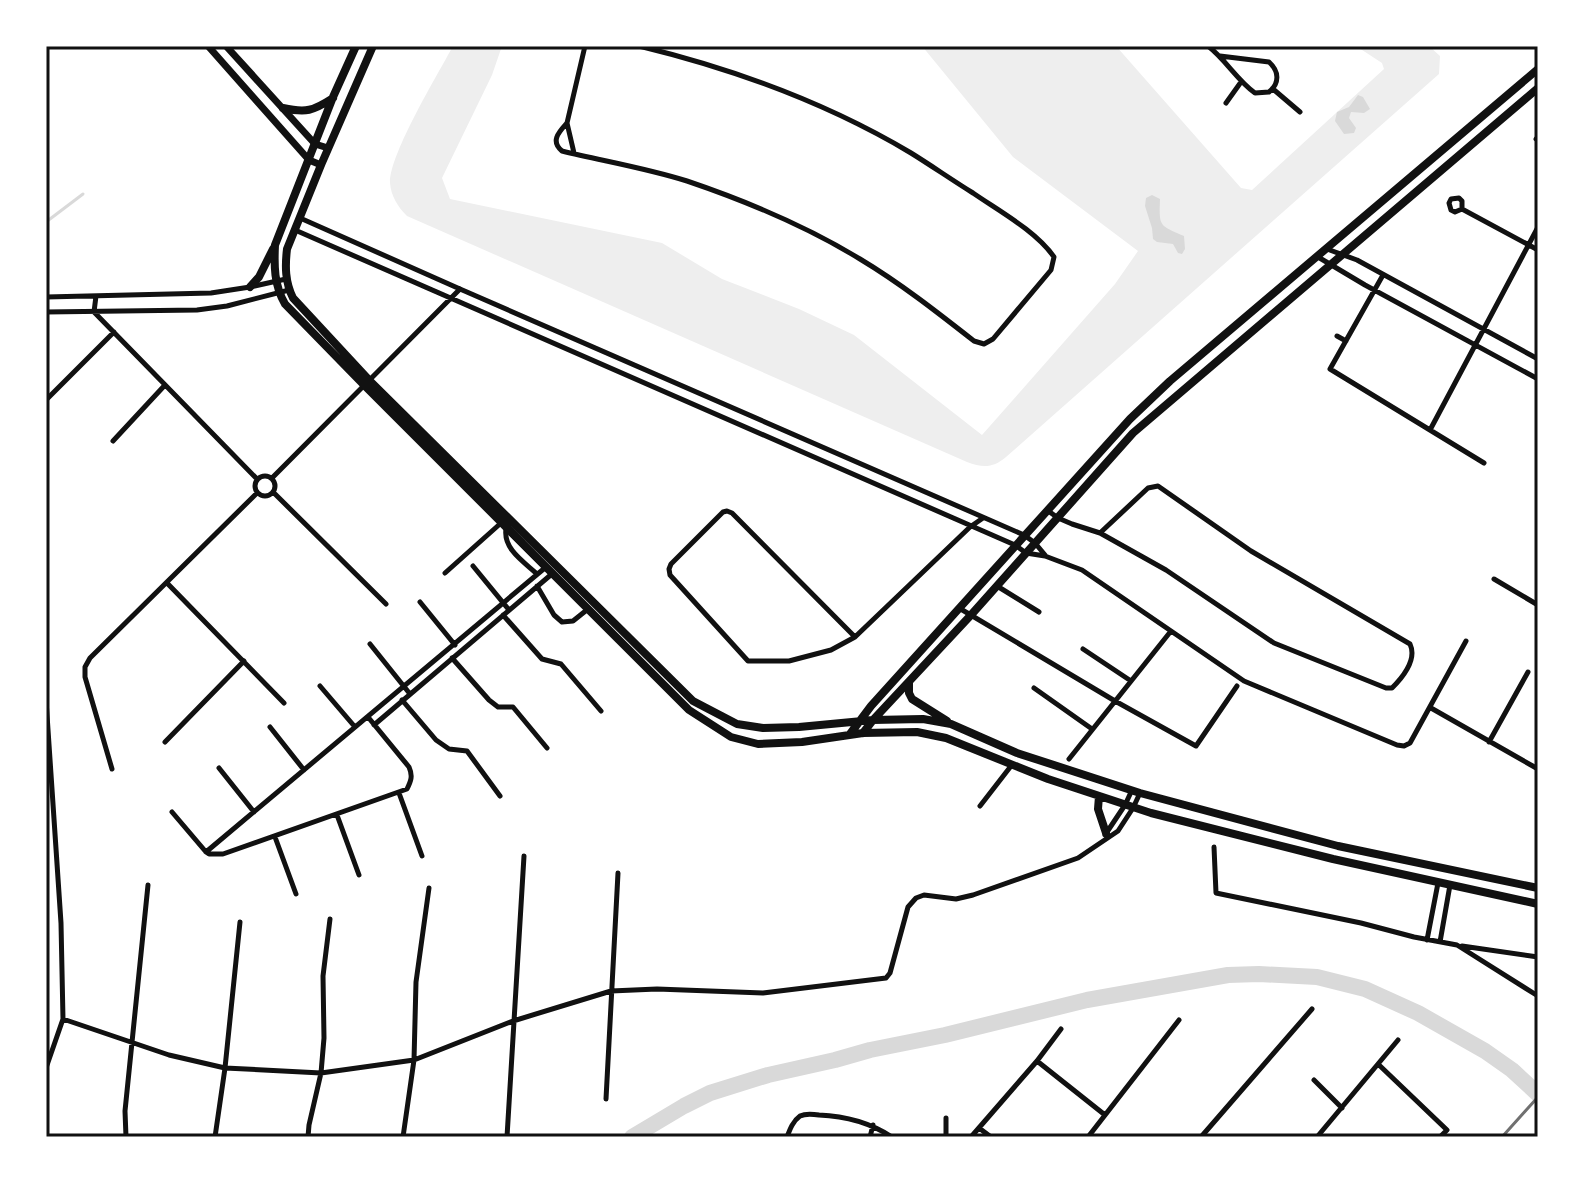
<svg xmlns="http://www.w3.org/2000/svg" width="1584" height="1183" viewBox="0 0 1584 1183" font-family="Mulish,sans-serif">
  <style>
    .green { fill: #eee }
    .water { fill: #d9d9d9 }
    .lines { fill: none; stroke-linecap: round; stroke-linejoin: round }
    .stream { stroke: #d9d9d9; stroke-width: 3 }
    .river { stroke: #d9d9d9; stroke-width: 16 }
    .minor { stroke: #111; stroke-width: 5 }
    .tertiary { stroke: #111; stroke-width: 7 }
    .secondary { stroke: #111; stroke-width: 8 }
    .rail { stroke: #707070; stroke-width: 3 }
    .neatline { fill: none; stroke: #111; stroke-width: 3 }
  </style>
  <rect width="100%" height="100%" fill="#fff"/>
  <path class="green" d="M453,46H502L492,75L442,178L450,199L662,243L722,279L799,309L854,335L982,435L1115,284L1138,251L1013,157L922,46H1116L1241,188L1252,190L1384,69L1382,63L1356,46H1429L1440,56L1439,74L1006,457C993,468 983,468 967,462L407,216C398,207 391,196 390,183C389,155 438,74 453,46Z"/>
  <path class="water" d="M1358,95L1363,97L1370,109L1364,113L1351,112L1349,118L1356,128L1354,133L1344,134L1335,121L1337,112L1349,107Z
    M1152,195L1160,199C1159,227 1159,225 1184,236L1185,249L1182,254L1178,253L1173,244L1157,242L1153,239L1152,228L1145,206L1146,198Z"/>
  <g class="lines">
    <path class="stream" d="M46,222L83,194"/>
    <path class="river" d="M632,1137L684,1106L710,1093L768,1075L835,1060L870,1050L945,1035L1087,1000L1228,975L1259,974L1317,977L1365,989L1418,1013L1485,1051L1512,1070L1538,1094"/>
    <path class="minor" d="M1208,46C1226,60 1237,80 1255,93L1269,92C1280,83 1279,71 1269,62L1220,56
      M1273,89L1300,112
      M1226,103L1241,82
      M567,123C559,132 550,141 562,151C603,161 646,168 687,181C746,201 806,226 860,259C900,283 937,312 974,341L984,344L993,339L1051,270L1054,257C1036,231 999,211 973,193C952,180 932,166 911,153C827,103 734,69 639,46
      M1536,139L1538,140
      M574,153L567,123L585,46
      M1462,209V201L1459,198L1451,199L1449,203L1451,210L1455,212L1462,209L1538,250
      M300,218L460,289L1024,535L1035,543L1045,555
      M295,230L1015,545L1026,553L1045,556L1082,570L1244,681L1397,745L1404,746L1410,743L1466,641
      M1327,249L1357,260L1538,359
      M1318,257L1365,285L1538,379
      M1383,275L1330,369L1484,463
      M96,296L94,312L257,479
      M46,297L211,293L250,287L286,279
      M46,312L197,310L227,306L289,290
      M1337,336L1346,341
      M46,400L114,332
      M1430,430L1538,227
      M113,441L165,385
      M255 486a10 10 0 1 1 20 0a10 10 0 1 1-20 0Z
      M272,478L460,289
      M273,492L386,604
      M1047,510L1058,518L1072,524L1100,533L1166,570L1274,643L1386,688H1392C1403,677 1417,659 1410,644L1251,551L1158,486L1148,488L1100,533
      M506,529C503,549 524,562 537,574
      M473,566L509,610
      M445,573L501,523
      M1494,579L1538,605
      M167,583L284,703
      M537,586L554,615L562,622L573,621L588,609
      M997,586L1039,612
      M420,602L455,645
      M959,608L1115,701L1196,746L1237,686
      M503,615L542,659L561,664L601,711
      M855,637L732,513L727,511L723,512L671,564L669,569L670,575L748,661H789L831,650L855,637L970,527L983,518
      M370,644L410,694
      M1083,649L1131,681
      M452,658L489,700L498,707H513L547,748
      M320,686L355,727
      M1034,688L1092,729
      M46,700L61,923L63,1019L46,1068
      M402,700L436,740L449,749L467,751L500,796
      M1431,708L1538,769
      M374,725L553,573
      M270,727L304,770
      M165,742L244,661
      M1489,742L1528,672
      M1069,759L1171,631
      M219,768L254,812
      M112,769L85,677V667L90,658L257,493
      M399,793L422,856
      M980,806L1011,766
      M172,812L206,852
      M337,815L359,875
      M1105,835L1125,805L1132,790
      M275,837L296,894
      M1214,847L1216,893L1361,923L1414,937L1457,945L1538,996
      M206,852L546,567
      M206,852L209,854H223L407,789C411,781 413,776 409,767L368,717
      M1427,940L1438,883
      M1440,942L1450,885
      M1462,946L1538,957
      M63,1019L169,1055L225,1068L321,1073L414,1060L513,1021L611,991L657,989L763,993L886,978L890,973L908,907L916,898L924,895L956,899L973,895L1078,858L1118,831L1133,808L1140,793
      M1037,1061L1105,1115
      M1378,1064L1447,1130L1440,1137
      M1314,1080L1342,1108
      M606,1099L618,873
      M979,1128L991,1137
      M126,1137L125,1111L148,885
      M215,1137L225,1068L240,922
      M308,1137L309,1125L321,1073L324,1038L323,976L330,919
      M403,1137L414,1060L416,982L429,888
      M507,1137L524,856
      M787,1137C790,1129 793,1121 800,1116C806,1113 813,1114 819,1115C846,1116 869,1122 892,1137
      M870,1137L873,1125
      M946,1137V1118
      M971,1137L1037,1061L1061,1029
      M1088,1137L1179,1020
      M1201,1137L1312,1009
      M1317,1137L1398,1040"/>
    <path class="tertiary" d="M208,46L309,160L321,165
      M226,46L315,144L328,148"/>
    <path class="secondary" d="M356,46L333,97L275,245C274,266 274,285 285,304L364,385L689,710L731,737L758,744L802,742L863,733L917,732L946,738L1048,779L1151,813L1333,859L1538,904
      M373,46L321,165L287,249C285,266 285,282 293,298L369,380L693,701L737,724L763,728L799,727L873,720L923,719L951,724L1017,753L1140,793L1338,846L1538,888
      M283,108C306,113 313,111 333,98
      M250,287L259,277L273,249
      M909,682V693L912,699L947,721
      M863,733L873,720L971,615L1133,433L1538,88
      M850,734L871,706L1130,419L1170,381L1538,69
      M1099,796L1098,809L1106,833"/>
    <path class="rail" d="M1502,1137L1538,1097"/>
  </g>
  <rect width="1584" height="1183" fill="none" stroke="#ffffff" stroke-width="96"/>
  <rect x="48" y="48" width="1488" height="1087" class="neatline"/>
</svg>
